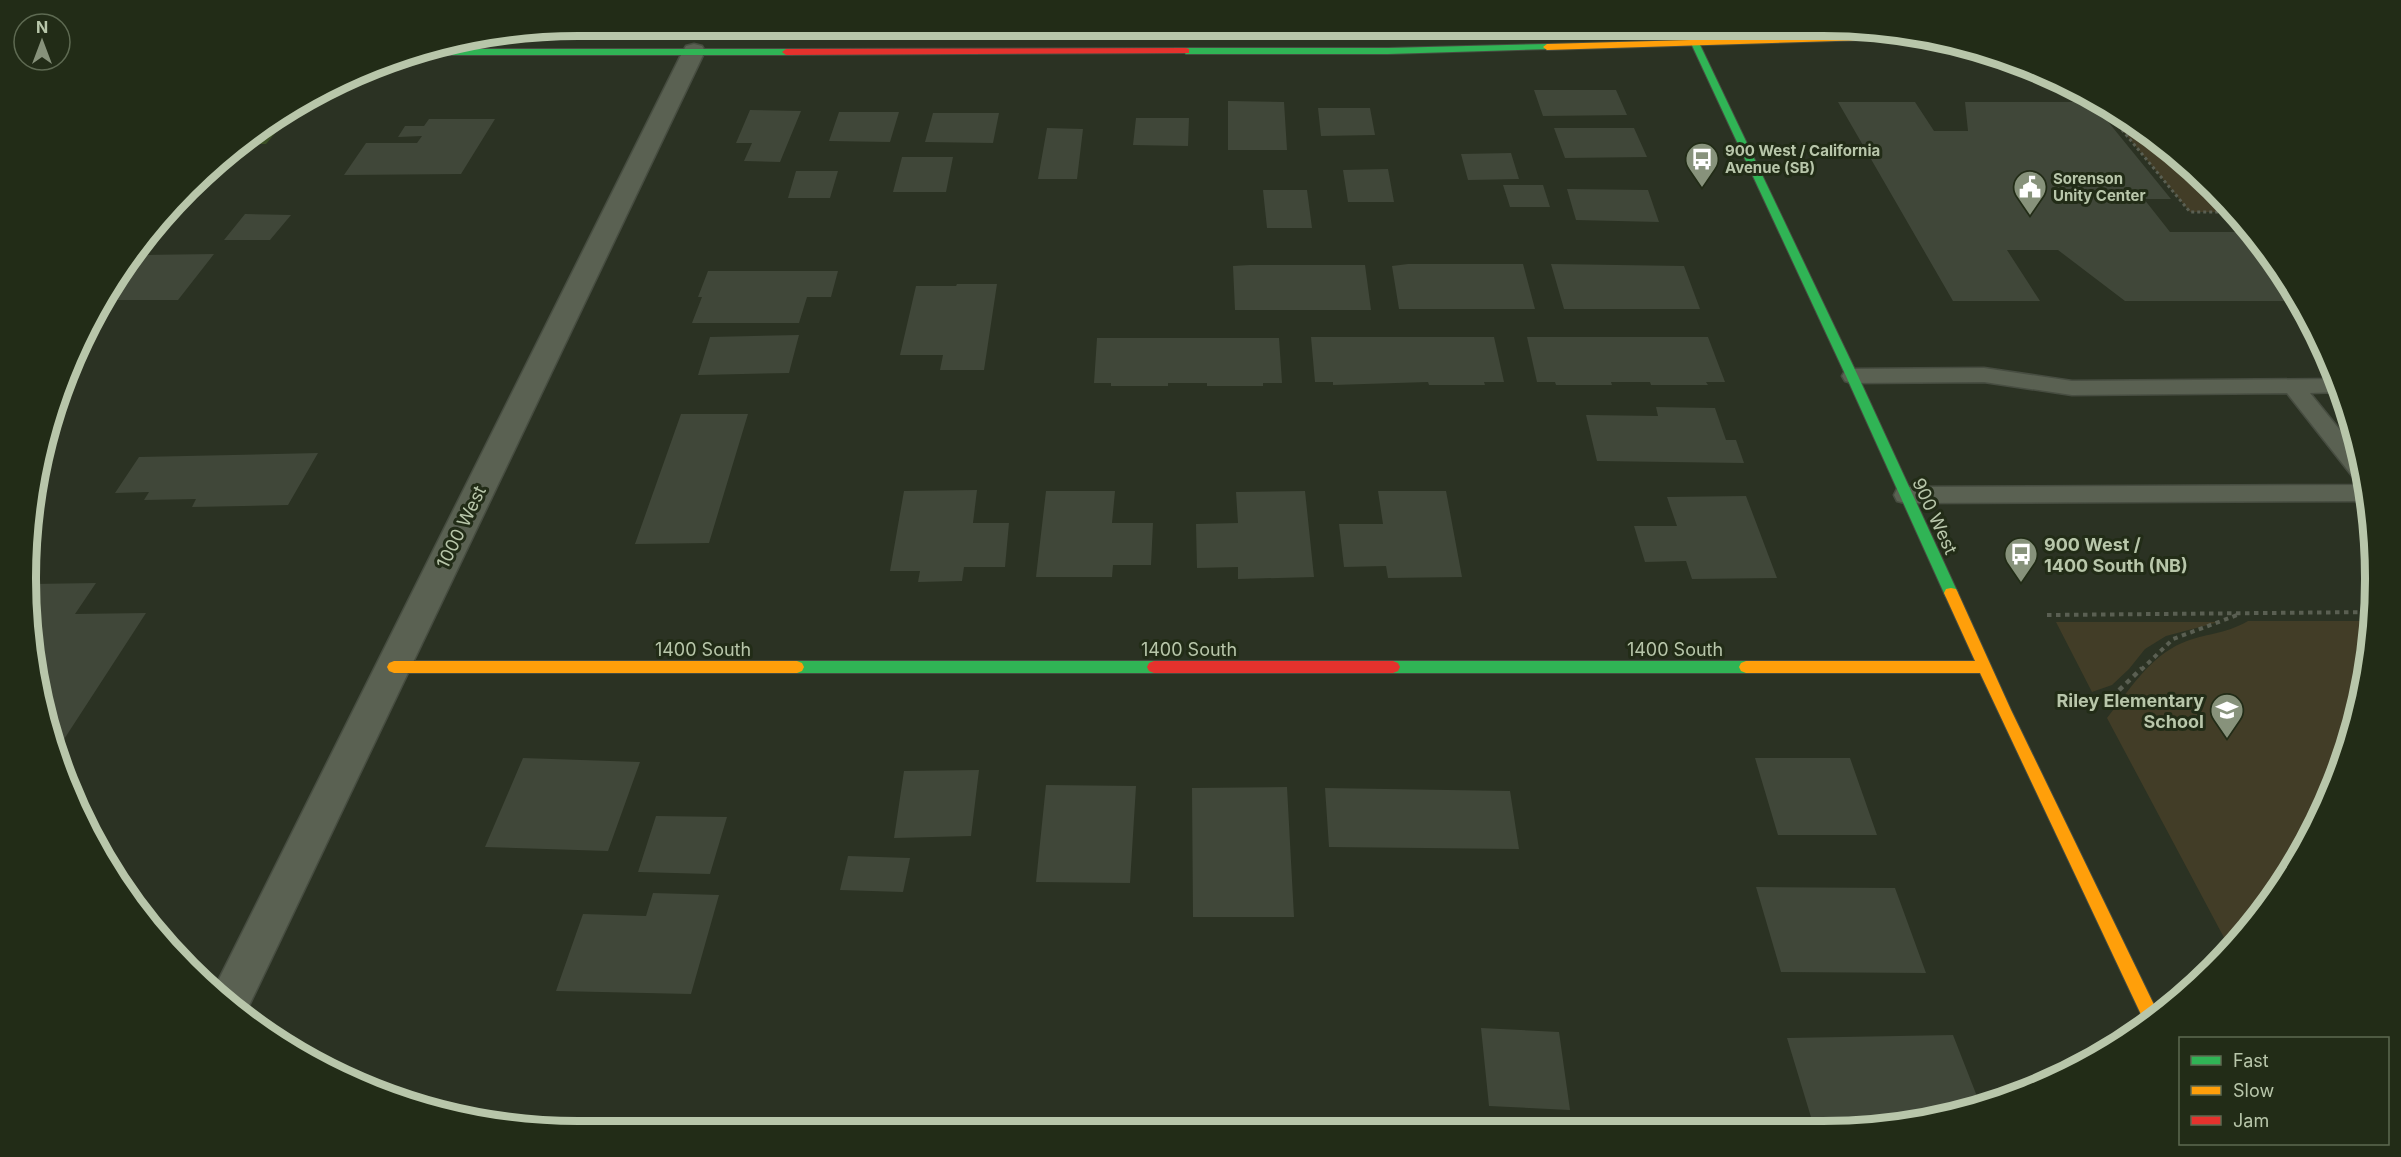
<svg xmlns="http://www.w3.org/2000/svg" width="2401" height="1157" viewBox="0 0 2401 1157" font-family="Inter,sans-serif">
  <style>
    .green { fill: #423d27 }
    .water { fill: #3a4e24 }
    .building { fill: #404739 }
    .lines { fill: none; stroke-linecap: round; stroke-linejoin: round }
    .lane-casing { stroke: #474d41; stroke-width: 3 }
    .street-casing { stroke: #474d41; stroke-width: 3 }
    .fast-casing { stroke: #474d41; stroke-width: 2 }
    .slow-casing { stroke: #474d41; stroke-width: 2 }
    .jam-casing { stroke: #474d41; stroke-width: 2 }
    .path-far2 { stroke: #5a5f52; stroke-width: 3; stroke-dasharray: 3 3; stroke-linecap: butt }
    .path-far1 { stroke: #5a5f52; stroke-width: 4; stroke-dasharray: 4.5 4.5; stroke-linecap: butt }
    .path { stroke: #5a5f52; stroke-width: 4.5; stroke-dasharray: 5 5; stroke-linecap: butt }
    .lane { fill: #5a6152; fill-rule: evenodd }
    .street { fill: #5a6152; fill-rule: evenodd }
    .fast { fill: #30b455; fill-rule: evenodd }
    .slow { fill: #ff9f0a; fill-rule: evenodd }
    .jam { fill: #e5322d; fill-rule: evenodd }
    .labels { text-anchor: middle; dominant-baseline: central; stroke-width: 6; stroke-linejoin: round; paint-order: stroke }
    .far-poi-label { font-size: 15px; font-weight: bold; fill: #b8c6aa; stroke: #222c17; text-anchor: start }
    .street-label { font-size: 18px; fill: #b8c6aa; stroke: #222c17 }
    .poi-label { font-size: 18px; font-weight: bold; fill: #b8c6aa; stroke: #222c17; text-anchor: start }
    .rim { fill: none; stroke: #b8c6aa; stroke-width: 8 }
  </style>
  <rect width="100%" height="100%" fill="#2b3223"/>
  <path class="green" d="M2099,102C2149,129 2198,168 2234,212H2190Z
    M2248,621H2371L2365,687L2333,790L2261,915L2229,947L2107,718C2129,691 2149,657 2182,643C2205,633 2224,635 2248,621Z
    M2056,622H2219L2166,636L2145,649L2129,669L2112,685L2092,692Z"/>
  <path class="water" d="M292,113L266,144H240L244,138Z"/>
  <path class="building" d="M1534,90H1616L1627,115L1543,116Z
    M1228,101L1284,102L1287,150H1228Z
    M1838,102H1915L1934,131H1968L1965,102H2092L2171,199H2144L2170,232H2250L2282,272L2298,301H2125L2058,250H2007L2040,301H1953Z
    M1318,108H1370L1375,135L1321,136Z
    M750,110L801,111L780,162L744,161L752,143H736Z
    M839,112H899L890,142L829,141Z
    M933,113H999L993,143L925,142Z
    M1136,118H1189L1188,146L1133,145Z
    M429,119H495L461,174L344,175L366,143H417L422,136L398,137L405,126H424Z
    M1047,128L1083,129L1077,179H1038Z
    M1554,128H1634L1647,157L1565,158Z
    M1511,153L1519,179L1468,180L1461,154Z
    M902,157H953L946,192H893Z
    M1388,169L1394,202H1348L1343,170Z
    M796,171H838L830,198H788Z
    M1503,185H1543L1550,207H1510Z
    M1567,189L1648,190L1659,222L1576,220Z
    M1263,190H1307L1312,228H1267Z
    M245,214L291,215L270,240H224Z
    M214,254L178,300H105L122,279H116L125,267L133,266L142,255Z
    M1408,264H1523L1535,309H1399L1392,266Z
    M1551,264L1684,266L1700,309H1564Z
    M1250,265H1365L1371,310H1235L1233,266Z
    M708,271H838L831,297H807L799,323H692L702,297H698Z
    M957,284H997L984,370H940L943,355H900L916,286H956Z
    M799,335L789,373L698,375L710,337Z
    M1311,337H1494L1504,382H1484L1485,385H1429L1428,382L1333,385V382H1315Z
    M1527,337H1708L1725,382H1706L1708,385H1651L1650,382H1611L1612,385H1556L1555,382H1537Z
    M1097,338H1279L1282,383H1263V386H1207V383H1168V386H1111V383H1094Z
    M1656,407L1715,408L1726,440H1736L1744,463L1597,461L1586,415L1658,416Z
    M681,414H748L709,543L635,544Z
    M318,453L288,505L192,507L196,499L144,500L149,492L115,493L139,457Z
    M977,490L973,523H1009L1005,567H964L962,581L918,582L920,571H890L904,491Z
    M1046,491H1115L1112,523H1153L1151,565H1113L1112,577H1036Z
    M1305,491L1314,577L1238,579V567L1197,568L1196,524L1238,523L1236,492Z
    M1378,491H1446L1462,577L1388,578L1386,566L1344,567L1339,524H1383Z
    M1746,496L1777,578L1692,579L1686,561L1645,562L1634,526H1677L1667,497Z
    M96,583L75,614L146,613L59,747L30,650L32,584Z
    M523,758L640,762L608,851L485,847Z
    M1755,758H1850L1877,835H1778Z
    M979,770L971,836L894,838L904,771Z
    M1046,785L1136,786L1130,883L1036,882Z
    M1287,787L1294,917H1193L1192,788Z
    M1325,788L1510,791L1519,849L1329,847Z
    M656,816L727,817L710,874L638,872Z
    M848,856L910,858L903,892L840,890Z
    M1756,887L1895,888L1926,973L1781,972Z
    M653,893L719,895L691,994L556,991L583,914L646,916Z
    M1481,1028L1559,1032L1570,1110L1489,1106Z
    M1953,1035L1980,1104L1900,1125L1814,1127L1787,1038Z"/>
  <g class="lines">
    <defs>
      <path id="lane" d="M1984,368L2072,381L2337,379L2341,392L2310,393L2360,455L2366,484L2357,482L2287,393L2072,395L1984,382L1852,383L1845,381L1842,376L1845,371L1852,369Z
        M2366,485L2367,501L1905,503L1897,501L1894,495L1897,489L1905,487Z"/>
      <path id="street" d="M694,44L702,46L705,51L245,1014L214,994V989L683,51L686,46Z"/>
      <path id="fast" d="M1683,26H1691L1858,376L1958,593L1956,597H1946L1944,593L1846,376Z
        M1547,44L1551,47L1550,49L1388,54H1186L1182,51L1186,48H1388Z
        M435,49H786L790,52L786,55H421L417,52Z
        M797,661H1154L1159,663L1161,667L1159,671L1154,673H797L792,671L790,667L792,663Z
        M1393,661H1746L1751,663L1753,667L1751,671L1746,673H1393L1388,671L1386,667L1388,663Z"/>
      <path id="slow" d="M1909,34L1935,38L1547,50L1543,47L1547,44Z
        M1951,588L1956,589L1958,593L2011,710L2159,1015V1017L2146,1025L1980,673H1746L1741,671L1739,667L1741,663L1746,661H1975L1944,593L1946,589Z
        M394,661H797L802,663L804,667L802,671L797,673H394L389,671L387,667L389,663Z"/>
      <path id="jam" d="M1186,48L1189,49V53L786,55L782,52L786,49Z
        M1154,661H1393L1398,663L1400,667L1398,671L1393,673H1154L1149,671L1147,667L1149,663Z"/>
    </defs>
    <use href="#lane" class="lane-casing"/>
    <use href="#street" class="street-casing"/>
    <use href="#fast" class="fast-casing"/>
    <use href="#slow" class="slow-casing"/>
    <use href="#jam" class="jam-casing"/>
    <path class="path-far2" d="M2099,102L2190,212H2234"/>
    <path class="path-far1" d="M2047,615L2372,612
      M2141,670L2173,639L2240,614"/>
    <path class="path" d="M2094,706L2111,698L2142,668"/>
    <use href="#lane" class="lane"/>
    <use href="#street" class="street"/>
    <use href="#fast" class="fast"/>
    <use href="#slow" class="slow"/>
    <use href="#jam" class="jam"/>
  </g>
  <defs>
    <symbol id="bus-pin" viewBox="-11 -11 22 30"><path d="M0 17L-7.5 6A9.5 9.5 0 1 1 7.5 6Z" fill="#87927b" stroke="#222c17"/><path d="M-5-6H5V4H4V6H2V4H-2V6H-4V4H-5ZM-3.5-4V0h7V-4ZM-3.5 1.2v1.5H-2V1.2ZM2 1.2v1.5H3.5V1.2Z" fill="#fff"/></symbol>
    <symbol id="civic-pin" viewBox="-11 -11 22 30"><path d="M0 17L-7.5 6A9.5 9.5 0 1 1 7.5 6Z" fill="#87927b" stroke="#222c17"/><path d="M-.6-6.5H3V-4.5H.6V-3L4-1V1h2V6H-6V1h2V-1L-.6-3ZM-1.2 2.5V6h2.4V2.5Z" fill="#fff"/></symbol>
    <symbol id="school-pin" viewBox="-11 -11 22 30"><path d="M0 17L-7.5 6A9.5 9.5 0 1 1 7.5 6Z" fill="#87927b" stroke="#222c17"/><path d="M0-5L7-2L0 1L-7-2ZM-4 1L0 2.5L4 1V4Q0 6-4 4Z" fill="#fff"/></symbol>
  </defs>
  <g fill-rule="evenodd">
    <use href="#bus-pin" x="1683" y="140" width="38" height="52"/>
    <use href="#civic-pin" x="2011" y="168" width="38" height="52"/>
    <use href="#bus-pin" x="2002" y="535" width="38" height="52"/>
    <use href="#school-pin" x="2208" y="691" width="38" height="52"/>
  </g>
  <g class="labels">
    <g class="far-poi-label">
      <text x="1725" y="150">900 West / California<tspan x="1725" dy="17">Avenue (SB)</tspan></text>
      <text x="2053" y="178">Sorenson<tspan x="2053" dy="17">Unity Center</tspan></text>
    </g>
    <g class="street-label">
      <text transform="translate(1935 516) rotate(65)">900 West</text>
      <text transform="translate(461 527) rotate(-64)">1000 West</text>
      <text x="703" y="649">1400 South</text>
      <text x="1189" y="649">1400 South</text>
      <text x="1675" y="649">1400 South</text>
    </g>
    <g class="poi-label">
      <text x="2044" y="544">900 West /<tspan x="2044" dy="21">1400 South (NB)</tspan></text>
      <text x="2204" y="700" text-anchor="end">Riley Elementary<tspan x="2204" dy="21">School</tspan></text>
    </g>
  </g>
  <path d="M0 0H2401V1157H0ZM578 36H1823A542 542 0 0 1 2365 578V579A542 542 0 0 1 1823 1121H578A542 542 0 0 1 36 579V578A542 542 0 0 1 578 36Z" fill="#222c17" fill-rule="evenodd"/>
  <path class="rim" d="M578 36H1823A542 542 0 0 1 2365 578V579A542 542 0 0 1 1823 1121H578A542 542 0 0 1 36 579V578A542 542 0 0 1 578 36Z"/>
  <rect x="2179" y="1037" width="210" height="108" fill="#222c17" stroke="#5e6a52" stroke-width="1.5"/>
  <rect x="2191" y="1056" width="30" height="9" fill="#30b455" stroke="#5e6a52" stroke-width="1.5"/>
  <text x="2233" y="1067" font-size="18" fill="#b8c6aa">Fast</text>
  <rect x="2191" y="1086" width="30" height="9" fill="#ff9f0a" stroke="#5e6a52" stroke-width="1.5"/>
  <text x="2233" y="1097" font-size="18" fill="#b8c6aa">Slow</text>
  <rect x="2191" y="1116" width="30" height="9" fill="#e5322d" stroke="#5e6a52" stroke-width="1.5"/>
  <text x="2233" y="1127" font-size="18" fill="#b8c6aa">Jam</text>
  <g transform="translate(42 42)"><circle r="28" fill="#222c17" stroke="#5e6a52" stroke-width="1.5"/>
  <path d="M0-4.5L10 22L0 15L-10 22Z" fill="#87927b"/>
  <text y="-9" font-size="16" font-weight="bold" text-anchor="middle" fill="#b8c6aa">N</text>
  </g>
</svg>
